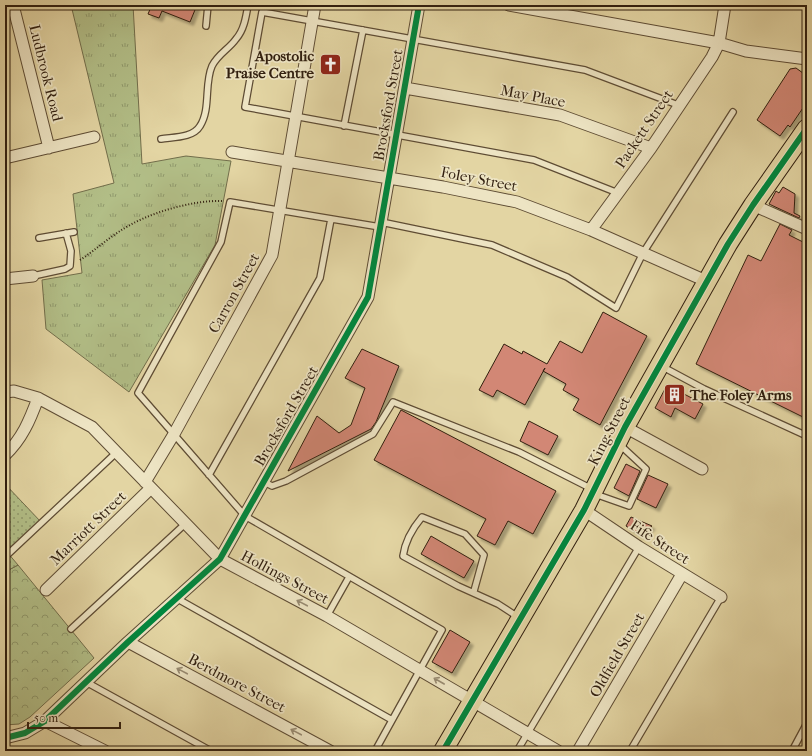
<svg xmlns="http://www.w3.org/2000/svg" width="812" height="756" viewBox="0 0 812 756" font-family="'IM FELL French Canon',serif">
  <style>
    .grass { fill: url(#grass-tufts); stroke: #726e4b }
    .park { fill: url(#park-crowns); stroke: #726e4b }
    .garden { fill: url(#garden-dots); stroke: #726e4b }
    .building { fill: #d28774; stroke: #311f0f; filter: url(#shadow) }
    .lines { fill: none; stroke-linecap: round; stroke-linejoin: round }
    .service-casing { stroke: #5e4c34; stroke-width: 8 }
    .minor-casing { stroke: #5e4c34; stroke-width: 13 }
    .primary-casing { stroke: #311f0f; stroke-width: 20 }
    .path { stroke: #311f0f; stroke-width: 2; stroke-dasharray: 1 2; stroke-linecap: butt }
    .service { stroke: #ede4c3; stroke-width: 5.5 }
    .minor { stroke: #ede4c3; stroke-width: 11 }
    .primary { stroke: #e3d5a3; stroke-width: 18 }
    .cycleway-casing { stroke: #ede4c3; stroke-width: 8 }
    .cycleway { stroke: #00873e; stroke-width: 6 }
    .oneway { stroke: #988b72 }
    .labels { text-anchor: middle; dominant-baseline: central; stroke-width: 3.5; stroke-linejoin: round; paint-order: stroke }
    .poi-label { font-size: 15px; font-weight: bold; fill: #311f0f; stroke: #ede4c3; text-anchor: end }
    .street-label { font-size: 15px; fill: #311f0f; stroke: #ede4c3 }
  </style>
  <defs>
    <pattern id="grass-tufts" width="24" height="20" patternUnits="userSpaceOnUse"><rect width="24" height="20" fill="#b2be87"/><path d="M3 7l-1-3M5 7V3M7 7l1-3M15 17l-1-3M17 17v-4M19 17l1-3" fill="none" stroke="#919a6d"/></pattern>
    <pattern id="park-crowns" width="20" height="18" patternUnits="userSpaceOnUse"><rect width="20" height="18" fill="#b2be87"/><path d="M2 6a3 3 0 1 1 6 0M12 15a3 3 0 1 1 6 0" fill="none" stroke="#919a6d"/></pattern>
    <pattern id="garden-dots" width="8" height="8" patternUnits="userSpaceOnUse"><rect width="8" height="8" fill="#b2be87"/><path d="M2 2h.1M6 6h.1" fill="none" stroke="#919a6d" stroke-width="1.8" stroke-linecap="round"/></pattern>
    <filter id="shadow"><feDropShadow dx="3.5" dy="3.5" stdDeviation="1" flood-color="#0004"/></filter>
  </defs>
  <rect width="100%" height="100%" fill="#e3d5a3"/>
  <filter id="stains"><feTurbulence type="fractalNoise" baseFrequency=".005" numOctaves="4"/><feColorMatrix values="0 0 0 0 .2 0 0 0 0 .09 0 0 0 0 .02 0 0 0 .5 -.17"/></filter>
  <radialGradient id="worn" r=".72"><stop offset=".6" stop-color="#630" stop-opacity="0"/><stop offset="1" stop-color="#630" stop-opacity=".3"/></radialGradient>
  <path class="grass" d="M71,5H133L142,164L186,156L231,161L215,245L129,392L46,329L42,280L82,273L73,194L114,183Z"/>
  <path class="park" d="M18,565L94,658L30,717L19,724L5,725V572Z"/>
  <path class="garden" d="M5,484L41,522L7,552L18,565L5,572Z"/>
  <path class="building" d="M148,5H197L190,22L162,11L159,18L148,14L151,7Z
    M796,68L807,76V102L790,127L788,125L780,136L757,120L790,69Z
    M783,187L795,194L794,213L800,216L799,218L769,204L776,191L779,193Z
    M780,224L792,230L789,235L807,244V419L696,364L748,255L761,261Z
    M603,312L647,336L600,425L573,410L579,399L563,390L566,384L543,371L545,368L525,405L497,390L493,397L479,390L504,344L522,354L523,351L547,364L560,341L582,353Z
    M362,349L399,366L376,422L371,429L288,471L317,416L339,433L351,425L365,388L345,378Z
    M667,385L703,404L695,419L675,408L671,417L655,408Z
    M401,410L556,491L533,534L508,521L495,545L477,536L486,519L374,460Z
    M529,421L558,436L548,455L520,441Z
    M626,464L640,471L629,496L614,488Z
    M648,475L668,484L656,508L637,499Z
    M631,517L652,526L640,535L626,526Z
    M431,536L474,561L464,578L421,554Z
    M450,630L470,642L452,673L432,662Z"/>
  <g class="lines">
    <defs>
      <path id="service" d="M206,26L208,5
        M344,126L363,30
        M161,139C173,137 193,138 200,126C211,109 204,84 212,66C218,54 229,49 236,39C244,30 246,17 248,5
        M618,193L534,160L245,107L262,12L585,70L678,105
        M381,222L492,245L567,277L616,308L643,253L733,112
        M39,238L74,232
        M33,276L65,269L70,266L71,251L66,233
        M663,367L704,389L807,436
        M209,475L320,278L331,219
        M264,482L272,486L286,481L373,434L393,402L519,452L592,489
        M595,494L629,506L646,469L619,444
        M5,557L117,452
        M474,591L484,555L465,534L422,517C412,529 405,541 403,556L458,586L498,604L518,617
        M176,598L392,720
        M327,616L349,577
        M71,629L185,524
        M86,682L211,751
        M375,751L442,630L245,516L138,393L221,242L230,202L380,227
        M517,751L639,547
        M630,751L721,597
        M792,751L807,723"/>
      <path id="minor" d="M13,5L49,148
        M509,5L719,43L746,51L807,59
        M405,88L560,115L651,148
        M232,152L443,187L517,202L591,230L706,281
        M5,158L94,137
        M753,205L807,229
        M591,230L651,148L712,57L719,43L725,5
        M5,279L33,276
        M5,392L14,391L38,398L92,427L220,559L327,616L558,751
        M625,427L702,469
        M5,455C22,439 30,420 38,398
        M145,482L174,434L272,255L315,5
        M584,510L639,547L721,597
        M46,590L151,488
        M128,642L330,751
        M45,721L105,751
        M5,738L25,733L45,721L128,642L220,559L368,297L419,5
        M578,751L682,574"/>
      <path id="primary" d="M443,751L584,510L625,427L728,244L753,205L807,128"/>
    </defs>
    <use href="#service" class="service-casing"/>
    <use href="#minor" class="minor-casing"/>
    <use href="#primary" class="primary-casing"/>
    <path class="path" d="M80,260C94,251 106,240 120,231C145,214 191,200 222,201"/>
    <use href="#service" class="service"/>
    <use href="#minor" class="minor"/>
    <use href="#primary" class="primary"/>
    <defs>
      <path id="cycleway" d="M5,738L25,733L45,721L128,642L220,559L368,297L419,5
        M443,751L584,510L625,427L728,244L753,205L807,128"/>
    </defs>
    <use href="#cycleway" class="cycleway-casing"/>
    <use href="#cycleway" class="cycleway"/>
  </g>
  <defs><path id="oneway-shaft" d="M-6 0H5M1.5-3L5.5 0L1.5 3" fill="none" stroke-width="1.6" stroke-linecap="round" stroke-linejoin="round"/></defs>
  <g class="oneway">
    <use href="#oneway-shaft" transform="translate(302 603) rotate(-152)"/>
    <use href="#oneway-shaft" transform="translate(182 671) rotate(-152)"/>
    <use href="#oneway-shaft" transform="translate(439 681) rotate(-150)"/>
    <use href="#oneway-shaft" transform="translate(296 732) rotate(-152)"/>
  </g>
  <defs>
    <symbol id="church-square" viewBox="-11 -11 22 22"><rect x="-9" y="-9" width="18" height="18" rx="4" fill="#8f2418" stroke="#ede4c3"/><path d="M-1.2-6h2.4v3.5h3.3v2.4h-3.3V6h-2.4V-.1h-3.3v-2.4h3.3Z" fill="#fff"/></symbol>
    <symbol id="building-square" viewBox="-11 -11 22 22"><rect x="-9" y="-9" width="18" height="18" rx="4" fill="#8f2418" stroke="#ede4c3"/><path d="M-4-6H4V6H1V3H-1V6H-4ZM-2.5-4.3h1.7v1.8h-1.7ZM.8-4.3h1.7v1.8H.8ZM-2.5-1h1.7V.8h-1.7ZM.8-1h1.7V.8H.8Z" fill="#fff"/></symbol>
  </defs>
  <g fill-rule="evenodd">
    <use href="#church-square" x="318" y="52" width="25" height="25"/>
    <use href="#building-square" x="662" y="382" width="25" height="25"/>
  </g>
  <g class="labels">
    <g class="poi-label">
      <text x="314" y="56">Apostolic<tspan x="314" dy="17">Praise Centre</tspan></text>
      <text x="690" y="395" text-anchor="start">The Foley Arms</text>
    </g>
    <g class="street-label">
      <text transform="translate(46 73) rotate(76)">Ludbrook Road</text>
      <text transform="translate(533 96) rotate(11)">May Place</text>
      <text transform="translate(388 105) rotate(-80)">Brocksford Street</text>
      <text transform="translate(644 129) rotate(-56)">Packett Street</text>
      <text transform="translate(479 179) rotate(11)">Foley Street</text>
      <text transform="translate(234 293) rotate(-61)">Carron Street</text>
      <text transform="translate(286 416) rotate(-60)">Brocksford Street</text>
      <text transform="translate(609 431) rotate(-63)">King Street</text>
      <text transform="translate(88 528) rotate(-44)">Marriott Street</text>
      <text transform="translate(660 542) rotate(33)">Fife Street</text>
      <text transform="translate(285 577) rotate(28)">Hollings Street</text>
      <text transform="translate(617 655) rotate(-60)">Oldfield Street</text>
      <text transform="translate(237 683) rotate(28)">Berdmore Street</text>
    </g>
  </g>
  <rect width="812" height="756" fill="none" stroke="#e3d5a3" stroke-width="20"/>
  <rect x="6" y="6" width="800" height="744" fill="none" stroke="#311f0f" stroke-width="2"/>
  <rect x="10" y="10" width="792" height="736" fill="none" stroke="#311f0f"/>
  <path d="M28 722v6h92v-6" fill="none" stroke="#311f0f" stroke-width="2"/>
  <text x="34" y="722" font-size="12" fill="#311f0f" stroke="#ede4c3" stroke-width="3" paint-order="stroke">50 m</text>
  <rect width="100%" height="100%" filter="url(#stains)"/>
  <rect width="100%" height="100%" fill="url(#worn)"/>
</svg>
